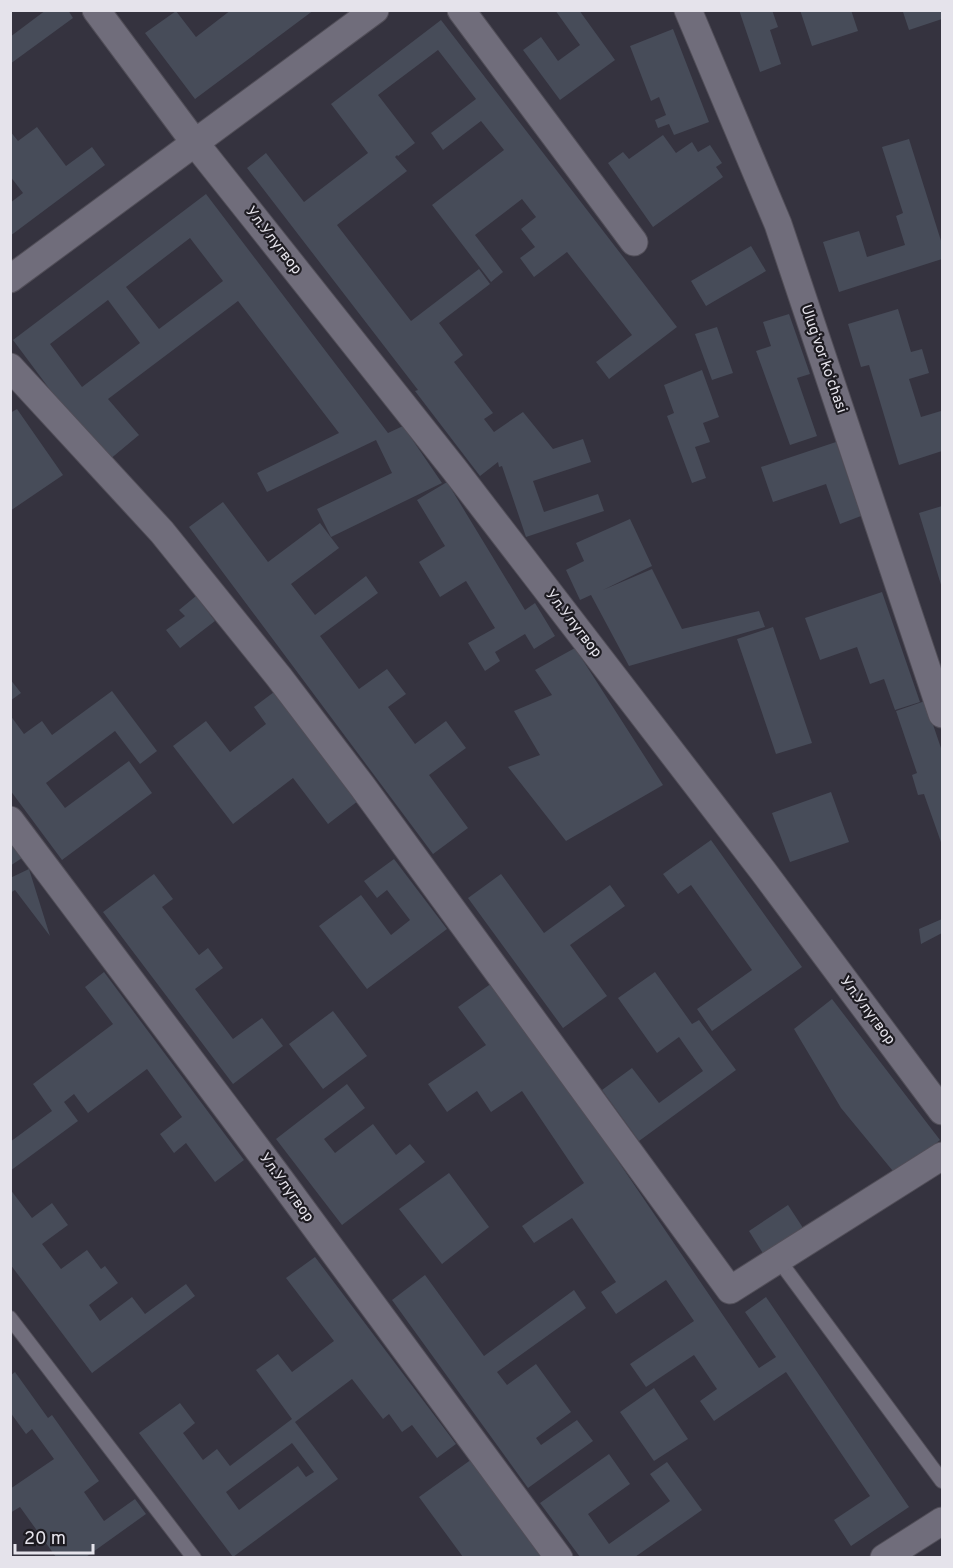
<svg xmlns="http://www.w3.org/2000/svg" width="953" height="1568" viewBox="0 0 953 1568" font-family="Overpass,sans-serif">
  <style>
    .building { fill: #474c59; fill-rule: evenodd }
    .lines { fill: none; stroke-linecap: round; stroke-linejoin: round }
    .lane-casing { stroke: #514e58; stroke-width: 16 }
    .street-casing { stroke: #514e58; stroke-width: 29 }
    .lane { stroke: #706d7b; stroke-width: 14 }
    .street { stroke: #706d7b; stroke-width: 27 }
    .labels { text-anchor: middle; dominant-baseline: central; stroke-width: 4.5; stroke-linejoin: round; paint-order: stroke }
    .street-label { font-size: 15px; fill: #e5e3eb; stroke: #1d1b21 }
  </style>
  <rect width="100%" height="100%" fill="#35333f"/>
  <path class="building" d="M46,10H68L73,18L10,64V37Z
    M231,10H314L195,99L145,33L176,11L196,37Z
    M555,10H579L615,60L560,100L523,50L541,37L558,61L580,45Z
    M739,10H772L778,27L770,30L781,64L760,72Z
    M800,10H851L858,31L812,46Z
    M908,10H942V19L909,30L903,12Z
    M441,20L677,327L609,379L596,362L632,335L567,252L534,277L520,258L535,247L521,229L536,217L522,199L475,235L503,272L491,282L432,205L504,150L481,121L443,150L431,133L476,99L438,50L378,95L415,143L398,156L397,155L395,157L407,171L337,225L411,321L479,269L490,284L439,323L463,355L454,362L493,413L484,419L494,432L523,412L553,449L583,439L591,462L533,481L544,512L598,494L604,511L526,537L502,466L499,467L498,462L480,476L415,391L418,390L247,168L266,153L304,202L368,153L331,104Z
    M673,29L709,122L674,135L669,124L658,128L655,120L666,115L659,97L651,101L630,46Z
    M37,127L66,166L92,147L105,165L10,236V203L23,193L10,176V131L18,141Z
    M663,135L676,153L692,142L698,152L710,145L722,163L716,167L723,177L653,227L608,163L623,152L629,159Z
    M909,139L942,244V259L839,292L823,242L859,231L867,257L905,245L896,216L903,213L882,147Z
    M206,194L388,433L403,426L442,483L331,537L317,509L392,473L376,440L267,492L257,473L339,433L238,301L108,399L139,435L109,460L60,403L13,340ZM190,238L223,281L159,329L126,287ZM108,300L140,343L82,387L50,344Z
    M751,246L766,271L706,306L691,281Z
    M898,309L911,352L922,349L929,373L909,379L921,417L941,411L942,417V451L899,465L869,365L861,367L848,324Z
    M789,314L810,374L797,378L817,436L790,445L756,351L771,346L763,322Z
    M717,327L733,373L712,380L695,334Z
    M702,370L719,417L703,423L710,442L695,447L706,478L692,483L667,416L674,413L664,385Z
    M17,409L63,475L10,511V413Z
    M836,442L861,516L840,524L826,484L773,502L761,467Z
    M447,482L525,610L535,603L555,636L534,649L525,634L495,652L500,661L485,671L468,643L495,628L466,581L440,597L419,562L445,546L417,500Z
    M223,502L268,562L320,523L339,548L291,584L315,615L366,576L378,593L320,636L359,689L387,669L406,694L388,707L415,744L446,721L466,748L429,775L468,828L433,854L189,527Z
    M942,506V588L919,513Z
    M630,519L652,566L603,590L652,569L682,629L759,611L765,627L629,666L591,595L580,600L566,570L584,561L576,543Z
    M882,592L920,702L895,710L884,679L870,684L857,647L820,660L805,618Z
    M196,596L215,621L180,648L166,630L185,616L179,610Z
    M773,627L812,743L776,754L737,639Z
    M575,648L663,785L566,841L508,767L540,755L514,711L552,695L535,670Z
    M10,679L21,693L10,701Z
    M112,691L157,751L140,764L115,731L46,783L65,808L129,761L152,793L62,860L10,790V715L24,734L42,721L52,735Z
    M274,692L358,801L328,824L293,778L233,824L173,746L206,721L230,752L266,724L254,707Z
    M925,701L942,751V845L924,794L918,795L912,775L917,773L896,711Z
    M831,792L849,842L790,862L772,813Z
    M711,840L802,967L712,1031L697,1009L752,970L691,885L678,894L663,874Z
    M10,842L22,858L10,866Z
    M394,859L447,929L367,989L319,926L361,895L391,935L410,920L387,890L377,898L364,881Z
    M29,869L50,936L15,890L10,893V878Z
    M154,874L173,899L162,907L199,955L208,948L223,968L195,989L233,1039L262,1018L283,1046L233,1084L103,912Z
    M501,874L544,933L610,885L625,906L570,945L607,996L563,1028L468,898Z
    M942,919V933L921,944L919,929Z
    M104,972L244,1160L215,1182L186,1143L174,1153L160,1134L182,1117L147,1069L88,1113L74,1094L64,1102L78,1121L10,1171V1142L52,1111L33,1084L113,1024L85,987Z
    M655,972L692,1024L699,1020L736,1070L639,1141L602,1090L632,1068L659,1103L703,1071L679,1037L657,1053L618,998Z
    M492,983L541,1048L759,1368L776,1357L745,1312L766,1297L909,1507L851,1546L834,1520L870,1496L786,1372L714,1421L700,1401L717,1389L694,1355L646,1387L630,1364L694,1321L666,1280L616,1314L601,1292L616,1282L572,1218L534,1243L522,1226L584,1183L522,1091L491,1112L477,1091L447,1112L428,1084L486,1045L458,1007Z
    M832,999L940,1140L897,1176L841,1108L794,1029Z
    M333,1011L367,1056L323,1089L289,1044Z
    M347,1084L365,1108L324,1139L335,1153L373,1124L396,1155L410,1144L425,1162L342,1225L276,1139Z
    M449,1173L489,1227L442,1264L399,1209Z
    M10,1189L32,1218L52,1203L68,1225L42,1244L61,1269L87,1250L101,1269L105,1266L118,1283L89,1305L100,1321L132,1297L145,1314L186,1284L195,1296L92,1373L10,1264Z
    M788,1205L809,1237L769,1263L749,1231Z
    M315,1257L456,1444L437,1458L412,1425L402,1432L389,1414L383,1419L352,1379L295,1422L338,1479L233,1557L139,1433L180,1403L195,1423L183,1433L203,1460L217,1449L230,1466L292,1419L256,1370L278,1354L292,1372L334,1341L286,1278ZM292,1443L314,1472L306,1477L298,1466L239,1510L226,1492Z
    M425,1275L484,1356L574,1290L586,1308L497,1372L507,1385L536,1364L571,1412L536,1438L541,1445L577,1420L593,1441L528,1488L392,1300Z
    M15,1372L48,1418L52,1415L99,1481L84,1492L104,1521L135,1499L146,1514L86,1557H56L20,1507L10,1513V1489L54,1459L32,1429L26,1434L10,1412V1376Z
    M654,1388L688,1439L654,1461L620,1412Z
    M609,1454L630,1484L588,1514L609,1544L670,1501L650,1474L667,1462L702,1510L635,1557H580L540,1503Z
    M472,1459L542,1556L541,1557H463L419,1497Z"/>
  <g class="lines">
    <defs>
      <path id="lane" d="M778,1259L942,1481
        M10,1318L194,1558"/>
      <path id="street" d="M96,10L195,143L454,469L763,871L942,1111
        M461,10L634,242
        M688,10L778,224L942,714
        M10,279L375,10
        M10,367L162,532L279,677L362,786L730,1290L942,1156
        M10,820L274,1171L559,1558
        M884,1558L942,1521"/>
    </defs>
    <use href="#lane" class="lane-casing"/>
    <use href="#street" class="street-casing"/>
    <use href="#lane" class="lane"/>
    <use href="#street" class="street"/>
  </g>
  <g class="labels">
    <g class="street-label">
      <text transform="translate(273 241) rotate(52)">Ул.Улугвор</text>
      <text transform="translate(823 359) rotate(71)">Ulugʻvor koʻchasi</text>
      <text transform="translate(573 624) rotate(52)">Ул.Улугвор</text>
      <text transform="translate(867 1011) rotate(53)">Ул.Улугвор</text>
      <text transform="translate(286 1188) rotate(54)">Ул.Улугвор</text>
    </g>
  </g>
  <rect width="953" height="1568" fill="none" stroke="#e5e3eb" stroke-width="24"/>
  <path d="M15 1544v9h78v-9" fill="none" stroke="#e5e3eb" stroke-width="3"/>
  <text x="24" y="1544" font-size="18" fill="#e5e3eb" stroke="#1d1b21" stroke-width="4.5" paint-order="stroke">20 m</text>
</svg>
